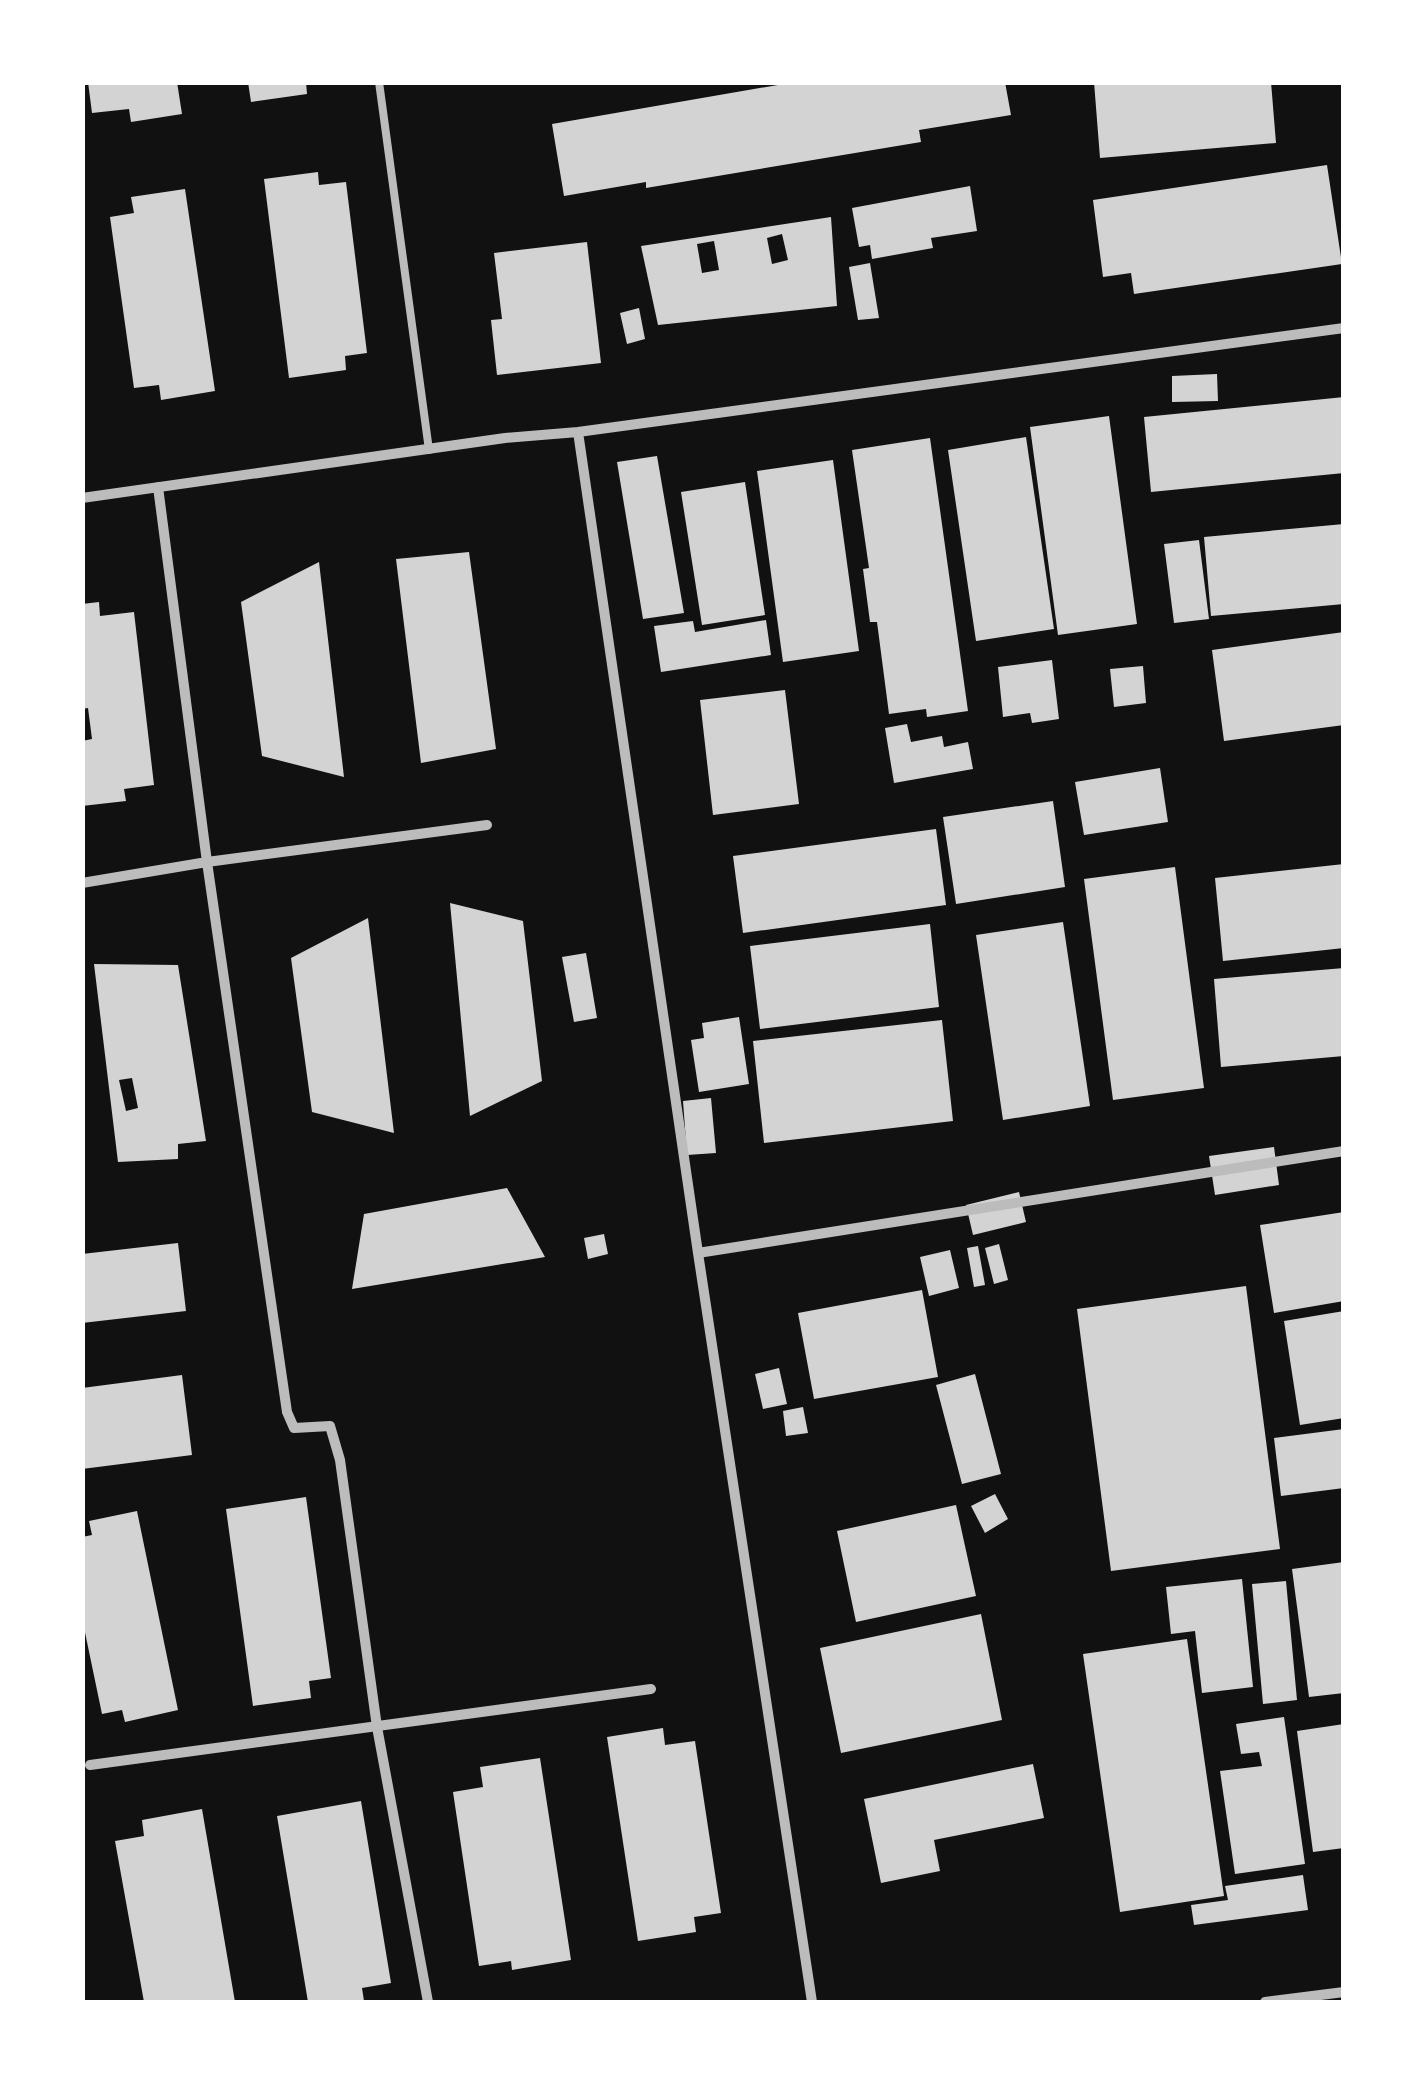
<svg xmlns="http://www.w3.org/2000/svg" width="1426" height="2085" viewBox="0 0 1426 2085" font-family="'Work Sans',sans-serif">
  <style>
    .building { fill: #d3d3d3; fill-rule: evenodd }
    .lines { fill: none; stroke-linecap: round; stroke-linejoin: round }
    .service { stroke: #bcbcbc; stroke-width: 8 }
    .minor { stroke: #bcbcbc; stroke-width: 10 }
  </style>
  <rect width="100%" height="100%" fill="#111"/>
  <path class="building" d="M88,82H177L182,114L131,122L129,109L92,113Z
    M248,82H306L307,94L251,102Z
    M795,82H1005L1011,115L919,130L921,142L646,188V182L564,196L552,124Z
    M1094,82H1271L1276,143L1100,158Z
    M1327,165L1342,264L1134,294L1131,273L1103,277L1093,200Z
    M318,172L319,185L346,182L367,353L345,356L346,370L289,378L264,179Z
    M970,186L977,231L931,238L933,248L872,259L870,245L859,247L852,208Z
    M185,189L215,391L161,400L159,385L134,388L110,217L134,213L131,197Z
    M831,217L837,306L658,325L641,246ZM782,234L788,260L772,264L767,238ZM714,241L719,270L702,273L697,244Z
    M587,242L601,363L497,375L491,320L502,319L494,253Z
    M870,263L879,318L858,320L849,267Z
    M639,308L645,339L627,344L620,313Z
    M1217,374L1218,401L1172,402V376Z
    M1344,397V473L1151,492L1144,417Z
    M1109,416L1137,624L1058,635L1030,427Z
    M1026,437L1054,629L976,641L948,450Z
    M930,438L968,711L927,717L926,709L889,714L877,622H870L863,569L869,568L852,450Z
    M657,456L684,613L643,619L617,462Z
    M833,460L859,651L783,662L757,471Z
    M745,482L765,615L702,625L681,492Z
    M1344,524V604L1211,616L1204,537Z
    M1199,540L1209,619L1174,623L1164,544Z
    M469,552L496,749L421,763L396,559Z
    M319,562L344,777L262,756L241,602Z
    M99,602L100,616L134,612L154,785L124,789L126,801L82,806V741L92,739L88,708L82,709V604Z
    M766,620L771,655L661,672L654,626L693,621L695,632Z
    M1344,632V725L1224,741L1212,650Z
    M1052,660L1059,719L1032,723L1030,713L1003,717L998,667Z
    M1143,666L1146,703L1114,707L1110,669Z
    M785,690L799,804L713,815L700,700Z
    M907,724L911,742L942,736L944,747L968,742L973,769L894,783L885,728Z
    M1160,768L1168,822L1084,835L1075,782Z
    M1053,801L1065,887L956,904L943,817Z
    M936,829L946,905L743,933L733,856Z
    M1344,864V948L1223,961L1215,878Z
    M1175,867L1204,1088L1113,1100L1084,879Z
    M450,903L523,921L542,1081L470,1116Z
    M368,918L394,1133L312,1112L291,958Z
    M1063,922L1090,1106L1003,1120L976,935Z
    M930,924L939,1007L760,1029L750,946Z
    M586,953L597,1018L574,1022L562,957Z
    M94,964L178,965L206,1141L178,1144V1159L118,1162ZM132,1078L138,1108L126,1111L119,1080Z
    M1344,968V1056L1221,1067L1214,979Z
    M739,1017L749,1084L699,1092L691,1040L704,1038L702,1023Z
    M942,1020L953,1121L764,1143L753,1041Z
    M711,1098L716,1153L687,1155L683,1101Z
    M1274,1147L1279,1185L1215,1195L1209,1156Z
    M507,1188L545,1257L352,1289L364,1214Z
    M1019,1192L1026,1222L973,1235L966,1205Z
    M1344,1212V1301L1274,1313L1260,1225Z
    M604,1234L608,1254L588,1259L584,1238Z
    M178,1243L186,1311L82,1323V1254Z
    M999,1244L1008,1280L994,1284L985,1248Z
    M978,1246L985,1285L974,1287L967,1248Z
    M950,1250L959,1288L929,1296L920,1257Z
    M1246,1286L1280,1549L1111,1571L1077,1309Z
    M922,1290L938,1377L814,1399L798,1313Z
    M1344,1311V1418L1300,1425L1284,1321Z
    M779,1368L787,1404L763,1409L755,1374Z
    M975,1374L1001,1474L962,1484L936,1385Z
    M182,1375L192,1455L82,1469V1388Z
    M803,1407L808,1433L786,1436L783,1411Z
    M1344,1429V1488L1281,1496L1274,1438Z
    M995,1494L1008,1519L985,1533L971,1506Z
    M306,1497L331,1678L309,1681L311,1698L253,1706L226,1509Z
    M956,1505L976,1596L856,1622L837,1531Z
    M137,1511L178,1710L125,1722L122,1710L102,1714L82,1618V1537L92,1535L89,1521Z
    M1344,1562V1693L1309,1697L1292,1569Z
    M1242,1579L1253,1687L1202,1693L1195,1631L1171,1634L1166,1587Z
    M1286,1581L1297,1700L1263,1704L1252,1584Z
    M981,1614L1002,1720L841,1753L820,1648Z
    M1187,1639L1224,1896L1120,1912L1083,1654Z
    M1284,1717L1305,1864L1235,1874L1220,1771L1262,1766L1259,1752L1241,1754L1236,1724Z
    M1344,1724V1848L1313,1852L1297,1731Z
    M663,1728L665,1745L695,1741L721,1913L694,1917L696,1932L638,1941L607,1737Z
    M540,1758L571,1960L512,1970L511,1961L479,1966L453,1792L483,1787L480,1767Z
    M1033,1764L1044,1818L934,1840L940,1871L881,1883L864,1799Z
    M361,1801L391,1983L362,1988L364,2001L308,2002L277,1816Z
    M202,1809L235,2002H144L115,1841L144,1836L142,1820Z
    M1303,1875L1308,1910L1194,1925L1191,1905L1228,1900L1225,1886Z"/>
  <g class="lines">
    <path class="service" d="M379,82L429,450"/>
    <path class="minor" d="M578,432L698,1253L812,2002
      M158,487L207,862L287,1412L294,1428L330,1426L340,1460L377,1727L428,2002
      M82,498L505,438L578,432L1344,328
      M82,883L207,862L487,825
      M698,1253L1344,1151
      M90,1765L651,1689
      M1265,2002L1344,1992"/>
  </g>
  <rect width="1426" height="2085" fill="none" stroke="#ffffff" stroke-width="170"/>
</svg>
